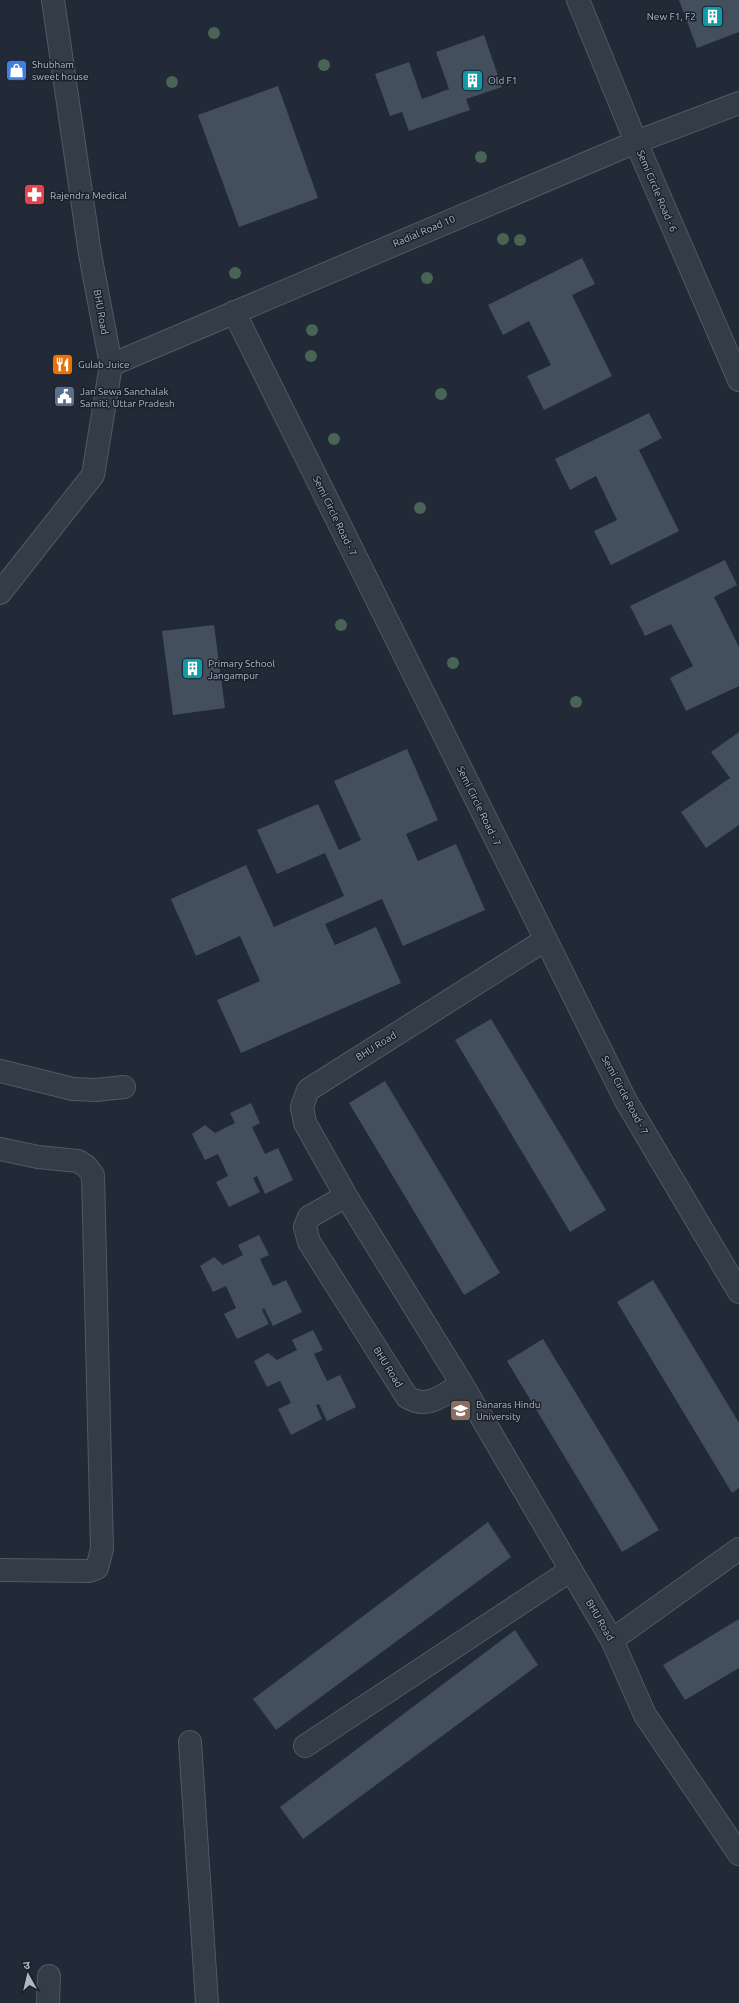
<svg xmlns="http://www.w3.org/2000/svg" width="739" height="2003" viewBox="0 0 739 2003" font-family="Ubuntu,'Noto Sans Devanagari',sans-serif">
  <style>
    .building { fill: #444f5e }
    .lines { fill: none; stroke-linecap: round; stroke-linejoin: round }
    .minor-casing { stroke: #525965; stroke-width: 24 }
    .minor { stroke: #343c47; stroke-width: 22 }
    .tree { fill: #486457 }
    .labels { text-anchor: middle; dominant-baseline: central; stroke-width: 3; stroke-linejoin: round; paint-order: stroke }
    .poi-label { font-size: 10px; fill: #afb6c4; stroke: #1a212b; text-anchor: start }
    .street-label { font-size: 10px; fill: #afb6c4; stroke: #1a212b }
  </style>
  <rect width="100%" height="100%" fill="#212a36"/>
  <path class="building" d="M679,0H739V32L697,48Z
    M484,35L502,87L466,99L470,110L409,131L402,112L390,116L375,74L409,62L422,99L449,89L436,52Z
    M278,86L318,198L239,227L198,115Z
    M582,258L595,284L572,295L612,376L544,410L527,376L551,365L529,321L503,335L488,305Z
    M649,413L662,438L639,450L679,531L611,565L594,531L617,520L596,476L570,490L555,459Z
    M725,560L737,585L714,597L739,647V686L686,711L670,678L693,666L671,624L645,636L630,606Z
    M214,625L225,708L173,715L162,631Z
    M739,732V825L706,848L681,812L730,778L711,752Z
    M407,749L438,820L406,834L418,861L456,844L485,910L403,946L382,899L325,924L335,945L376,927L401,983L241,1053L217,1000L260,981L240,936L196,956L171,899L246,865L274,927L344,896L325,853L277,874L257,830L318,804L339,850L361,840L334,781Z
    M491,1019L606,1210L570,1232L455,1040Z
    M385,1081L500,1273L464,1295L349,1103Z
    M251,1103L260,1123L252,1127L265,1154L278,1148L293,1180L265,1194L257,1176L253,1178L260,1192L229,1207L216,1182L228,1176L218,1154L205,1160L192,1134L205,1125L215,1133L235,1123L230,1113Z
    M259,1235L269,1255L260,1259L273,1286L286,1280L302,1312L273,1326L264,1308L262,1310L269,1324L237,1339L224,1314L236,1308L226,1286L213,1292L200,1266L214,1257L223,1265L243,1255L238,1245Z
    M653,1280L739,1423V1488L732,1493L617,1302Z
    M313,1330L323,1350L314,1354L327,1381L340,1375L356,1407L327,1421L319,1404L316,1405L322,1419L291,1435L278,1409L291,1403L280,1381L267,1387L254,1361L268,1353L277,1360L297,1350L292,1340Z
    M543,1339L659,1530L622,1552L507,1361Z
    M488,1522L511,1557L276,1730L253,1699Z
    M739,1619V1668L685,1700L663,1665Z
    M515,1630L538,1665L303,1839L280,1807Z"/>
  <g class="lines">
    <defs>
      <path id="minor" d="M578,0L636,142L739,380
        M234,312L626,1101L739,1292
        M111,365L636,142L739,103
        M0,593L93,475L111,365L90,254L53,0
        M545,940L308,1090L302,1107L305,1123L346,1196L462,1384L612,1640L645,1715L739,1854
        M0,1071L73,1089L96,1090L124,1087
        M0,1149L38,1157L78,1161L86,1166L93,1175L102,1549L97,1568L89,1571L0,1570
        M346,1196L309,1217L305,1227L309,1242L407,1397C428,1410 442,1395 462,1384
        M612,1640L739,1549
        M190,1742L207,2003
        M305,1746L571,1570
        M48,2003L49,1976"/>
    </defs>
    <use href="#minor" class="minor-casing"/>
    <use href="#minor" class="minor"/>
  </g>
  <g class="tree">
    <circle cx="214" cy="33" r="6"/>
    <circle cx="324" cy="65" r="6"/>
    <circle cx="172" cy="82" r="6"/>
    <circle cx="481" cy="157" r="6"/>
    <circle cx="503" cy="239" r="6"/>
    <circle cx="520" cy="240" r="6"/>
    <circle cx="235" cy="273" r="6"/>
    <circle cx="427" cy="278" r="6"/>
    <circle cx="312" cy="330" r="6"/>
    <circle cx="311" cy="356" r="6"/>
    <circle cx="441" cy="394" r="6"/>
    <circle cx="334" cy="439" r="6"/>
    <circle cx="420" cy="508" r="6"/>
    <circle cx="341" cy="625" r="6"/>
    <circle cx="453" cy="663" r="6"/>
    <circle cx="576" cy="702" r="6"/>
  </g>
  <defs>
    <symbol id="building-square" viewBox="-11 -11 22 22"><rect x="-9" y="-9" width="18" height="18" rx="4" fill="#0f9aa8" stroke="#1a212b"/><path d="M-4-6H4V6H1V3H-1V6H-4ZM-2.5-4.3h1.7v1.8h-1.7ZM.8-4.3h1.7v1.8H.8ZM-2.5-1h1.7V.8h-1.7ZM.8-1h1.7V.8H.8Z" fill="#fff"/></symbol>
    <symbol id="shop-square" viewBox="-11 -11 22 22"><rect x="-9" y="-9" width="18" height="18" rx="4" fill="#3f7fe0" stroke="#1a212b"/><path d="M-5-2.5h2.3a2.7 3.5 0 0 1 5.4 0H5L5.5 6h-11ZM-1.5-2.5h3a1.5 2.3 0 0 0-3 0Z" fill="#fff"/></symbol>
    <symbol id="pharmacy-square" viewBox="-11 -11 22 22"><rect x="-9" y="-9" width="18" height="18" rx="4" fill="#e0444e" stroke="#1a212b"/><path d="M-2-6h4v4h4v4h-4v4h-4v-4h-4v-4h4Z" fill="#fff"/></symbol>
    <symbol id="restaurant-square" viewBox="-11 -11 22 22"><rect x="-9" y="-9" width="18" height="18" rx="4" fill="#e8710a" stroke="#1a212b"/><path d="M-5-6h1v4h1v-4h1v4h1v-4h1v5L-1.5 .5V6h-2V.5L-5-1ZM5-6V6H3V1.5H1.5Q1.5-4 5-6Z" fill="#fff"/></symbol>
    <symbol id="civic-square" viewBox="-11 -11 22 22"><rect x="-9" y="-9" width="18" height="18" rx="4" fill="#5c6f8a" stroke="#1a212b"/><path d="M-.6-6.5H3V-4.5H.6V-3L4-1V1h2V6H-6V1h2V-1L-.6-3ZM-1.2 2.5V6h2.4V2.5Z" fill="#fff"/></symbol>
    <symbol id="university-square" viewBox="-11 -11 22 22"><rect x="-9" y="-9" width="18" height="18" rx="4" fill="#8d6e63" stroke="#1a212b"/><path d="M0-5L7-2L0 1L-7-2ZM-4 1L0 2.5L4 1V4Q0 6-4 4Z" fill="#fff"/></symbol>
  </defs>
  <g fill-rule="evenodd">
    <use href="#building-square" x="700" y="4" width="25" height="25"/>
    <use href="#shop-square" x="4" y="58" width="25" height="25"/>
    <use href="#building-square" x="460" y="68" width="25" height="25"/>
    <use href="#pharmacy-square" x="22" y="182" width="25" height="25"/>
    <use href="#restaurant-square" x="50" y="352" width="25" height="25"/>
    <use href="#civic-square" x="52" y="384" width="25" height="25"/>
    <use href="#building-square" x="180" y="656" width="25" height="25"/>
    <use href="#university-square" x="448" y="1398" width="25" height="25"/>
  </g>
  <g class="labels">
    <g class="poi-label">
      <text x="696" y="16" text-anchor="end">New F1, F2</text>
      <text x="32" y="64">Shubham<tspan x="32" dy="12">sweet house</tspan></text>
      <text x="488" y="80">Old F1</text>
      <text x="50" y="195">Rajendra Medical</text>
      <text x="78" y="364">Gulab Juice</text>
      <text x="80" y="391">Jan Sewa Sanchalak<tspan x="80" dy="12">Samiti, Uttar Pradesh</tspan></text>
      <text x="208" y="663">Primary School<tspan x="208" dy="12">Jangampur</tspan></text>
      <text x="476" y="1404">Banaras Hindu<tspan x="476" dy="12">University</tspan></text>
    </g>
    <g class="street-label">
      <text transform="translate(657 191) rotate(67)">Semi Circle Road - 6</text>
      <text transform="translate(424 231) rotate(-23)">Radial Road 10</text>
      <text transform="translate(101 312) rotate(80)">BHU Road</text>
      <text transform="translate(335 516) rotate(64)">Semi Circle Road - 7</text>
      <text transform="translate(479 806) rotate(64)">Semi Circle Road - 7</text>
      <text transform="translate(376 1046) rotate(-32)">BHU Road</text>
      <text transform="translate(625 1095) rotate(62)">Semi Circle Road - 7</text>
      <text transform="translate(388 1367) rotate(58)">BHU Road</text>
      <text transform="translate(600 1620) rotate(60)">BHU Road</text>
    </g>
  </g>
  <g transform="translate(28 1975) rotate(352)" stroke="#1a212b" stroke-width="3" paint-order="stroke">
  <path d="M0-3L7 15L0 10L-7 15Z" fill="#afb6c4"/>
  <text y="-6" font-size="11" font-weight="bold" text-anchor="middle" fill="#afb6c4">उ</text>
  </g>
</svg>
